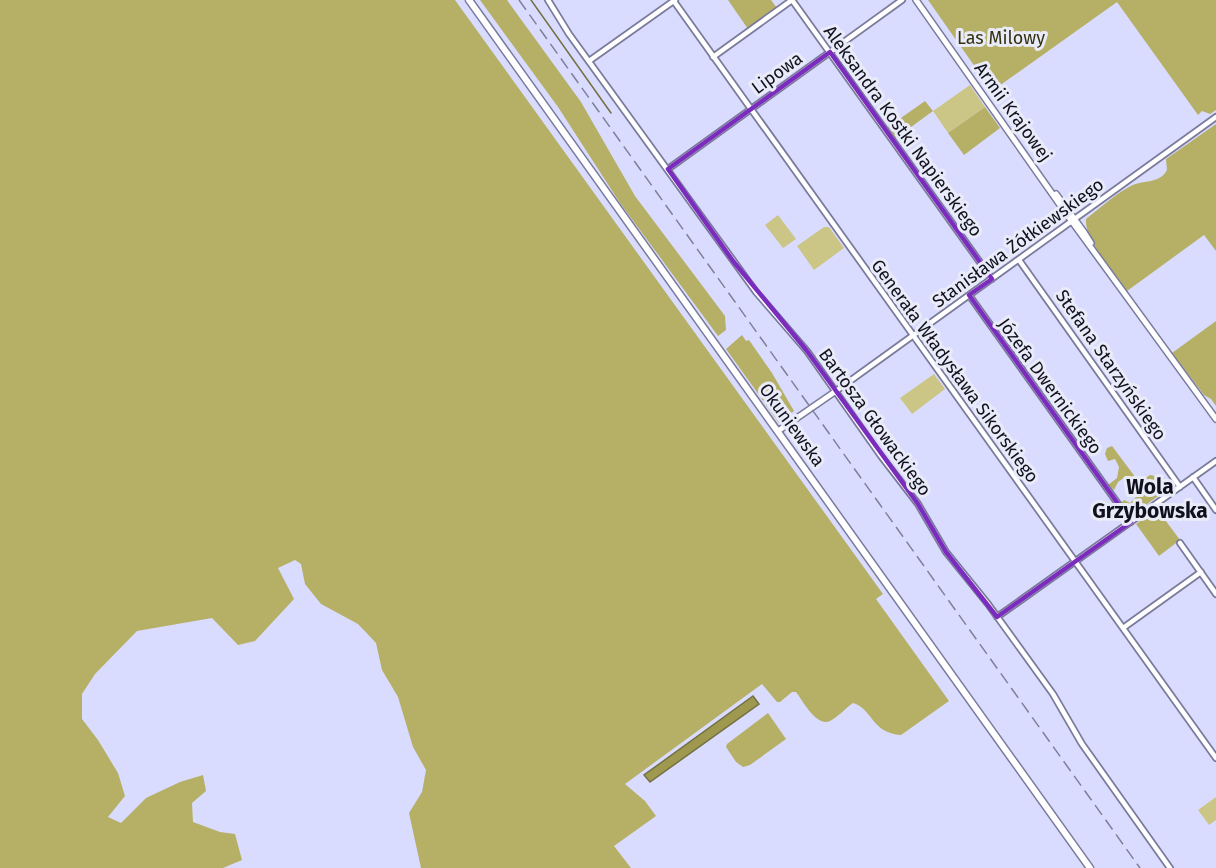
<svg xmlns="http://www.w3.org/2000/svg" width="1216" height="868" viewBox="0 0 1216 868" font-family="'Fira Sans',sans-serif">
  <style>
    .green { fill: #cbc685 }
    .forest { fill: #b5b066 }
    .water { fill: #9f9950; stroke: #747041; stroke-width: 1.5 }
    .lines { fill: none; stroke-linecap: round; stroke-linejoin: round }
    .stream { stroke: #747041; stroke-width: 1.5 }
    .minor-casing { stroke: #7a7b9b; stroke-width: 8 }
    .tertiary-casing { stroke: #7a7b9b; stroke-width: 8 }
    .secondary-casing { stroke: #7a7b9b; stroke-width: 9 }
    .minor { stroke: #fff; stroke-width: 4.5 }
    .tertiary { stroke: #fff; stroke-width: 5 }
    .secondary { stroke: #fff; stroke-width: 6 }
    .rail { stroke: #7f8098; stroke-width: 1.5; stroke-dasharray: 12 6; stroke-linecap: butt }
    .marked { fill: none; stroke: #7b2cbf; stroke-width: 4.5; stroke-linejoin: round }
    .labels { text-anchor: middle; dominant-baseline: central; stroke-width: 6; stroke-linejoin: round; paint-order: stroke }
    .park-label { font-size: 18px; fill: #353211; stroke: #eaebf9 }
    .street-label { font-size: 18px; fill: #11111d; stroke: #eaebf9 }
    .quarter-label { font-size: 21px; font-weight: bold; fill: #11111d; stroke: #eaebf9 }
  </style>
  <rect width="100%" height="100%" fill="#dadcff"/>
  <path class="green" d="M970,85L985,107L948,133L933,111Z
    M778,215L796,239L783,248L765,225Z
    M824,227H829L844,248L814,270L797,246Z
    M934,374L945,389L912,414L900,398Z
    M1216,797V820L1209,825L1198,810Z"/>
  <path class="forest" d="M0,0H455L883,594L876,599L949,701L901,735C871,733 873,709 853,703C846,708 838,717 830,721C816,727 803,701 796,692H792L780,702H777L762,684L625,784L645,801L656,816L614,846L631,868H421L409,813L422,792L426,770L413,747L398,697L382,670L376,643L358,624L321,604L305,584L301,564L295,560L278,568L294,599L255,641L238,645L212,618L137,631L95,674L82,694V719L98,740L118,773L125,796L108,817L121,823L146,798L180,782L203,775L206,791L192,803L193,822L220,832L235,834L242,860L223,868H0Z
    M480,0H507L581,102L635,196L725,316L726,330L718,336L620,203L558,107Z
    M728,0H771L777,8L748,29Z
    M928,0H1216V110L1210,114L1202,111L1198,115L1117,2L992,91Z
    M925,101L933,111L896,138L888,127Z
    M985,107L1000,128L964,155L948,133Z
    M1216,124V251L1204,235L1127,291C1115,273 1084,240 1086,219C1100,208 1114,195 1129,187C1142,179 1159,185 1167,170L1166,159Z
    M1216,321V406L1211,399L1204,395L1172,353Z
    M742,335L746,341L749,340L772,373L794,411L779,423L726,349Z
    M1112,446L1139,482L1150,475L1155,476L1161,485L1171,479L1176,483L1132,515L1129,514L1121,503L1124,500L1130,503L1136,497C1134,489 1134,480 1125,477L1118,482L1114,490L1108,485L1117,478L1119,467L1115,459L1108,461L1105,454L1107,448Z
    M1157,509L1180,540L1159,556L1136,524Z
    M768,713L786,739L750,765L743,767L736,762L726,747L727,744Z"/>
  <path class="water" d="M753,696L759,704L650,782L644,775Z"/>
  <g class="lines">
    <path class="stream" d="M531,0L611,113"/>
    <defs>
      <path id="minor" d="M548,0L569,34L756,292L807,351L881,456L918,504L946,552L988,604L1053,694L1082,744L1170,868
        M673,0L1216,758
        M792,0L992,279
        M713,57L792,0
        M589,61L675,0
        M668,169L902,0
        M1019,260L1180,487
        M969,295L1131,522
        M836,391L1216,117
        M1193,477L1216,510
        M1180,543L1216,594
        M997,617L1216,461
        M1123,628L1201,572"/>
      <path id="tertiary" d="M916,0L1065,212L1216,419
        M1056,194L1084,232L1091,243
        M778,431L836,391"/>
      <path id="secondary" d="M469,0L1090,868"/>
    </defs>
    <use href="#minor" class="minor-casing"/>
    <use href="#tertiary" class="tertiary-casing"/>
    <use href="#secondary" class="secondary-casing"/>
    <use href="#minor" class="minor"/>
    <use href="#tertiary" class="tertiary"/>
    <use href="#secondary" class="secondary"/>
    <path class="rail" d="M519,0L1140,868"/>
  </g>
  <path class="marked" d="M830,52L992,279L969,295L1131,522L997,617L946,552L918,504L807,351L733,261L668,169Z"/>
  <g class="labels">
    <g class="park-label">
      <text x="1001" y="38">Las Milowy</text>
    </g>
    <g class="street-label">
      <text transform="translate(777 73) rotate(-36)">Lipowa</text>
      <text transform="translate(1013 112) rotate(54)">Armii Krajowej</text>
      <text transform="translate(903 131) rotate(54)">Aleksandra Kostki Napierskiego</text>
      <text transform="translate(1018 243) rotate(-36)">Stanisława Żółkiewskiego</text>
      <text transform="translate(1111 365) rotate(55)">Stefana Starzyńskiego</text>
      <text transform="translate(955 371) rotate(54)">Generała Władysława Sikorskiego</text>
      <text transform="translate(1050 386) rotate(54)">Józefa Dwernickiego</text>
      <text transform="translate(875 422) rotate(54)">Bartosza Głowackiego</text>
      <text transform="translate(792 425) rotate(54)">Okuniewska</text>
    </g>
    <g class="quarter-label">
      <text x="1150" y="487">Wola<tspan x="1150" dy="24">Grzybowska</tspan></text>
    </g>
  </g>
</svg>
